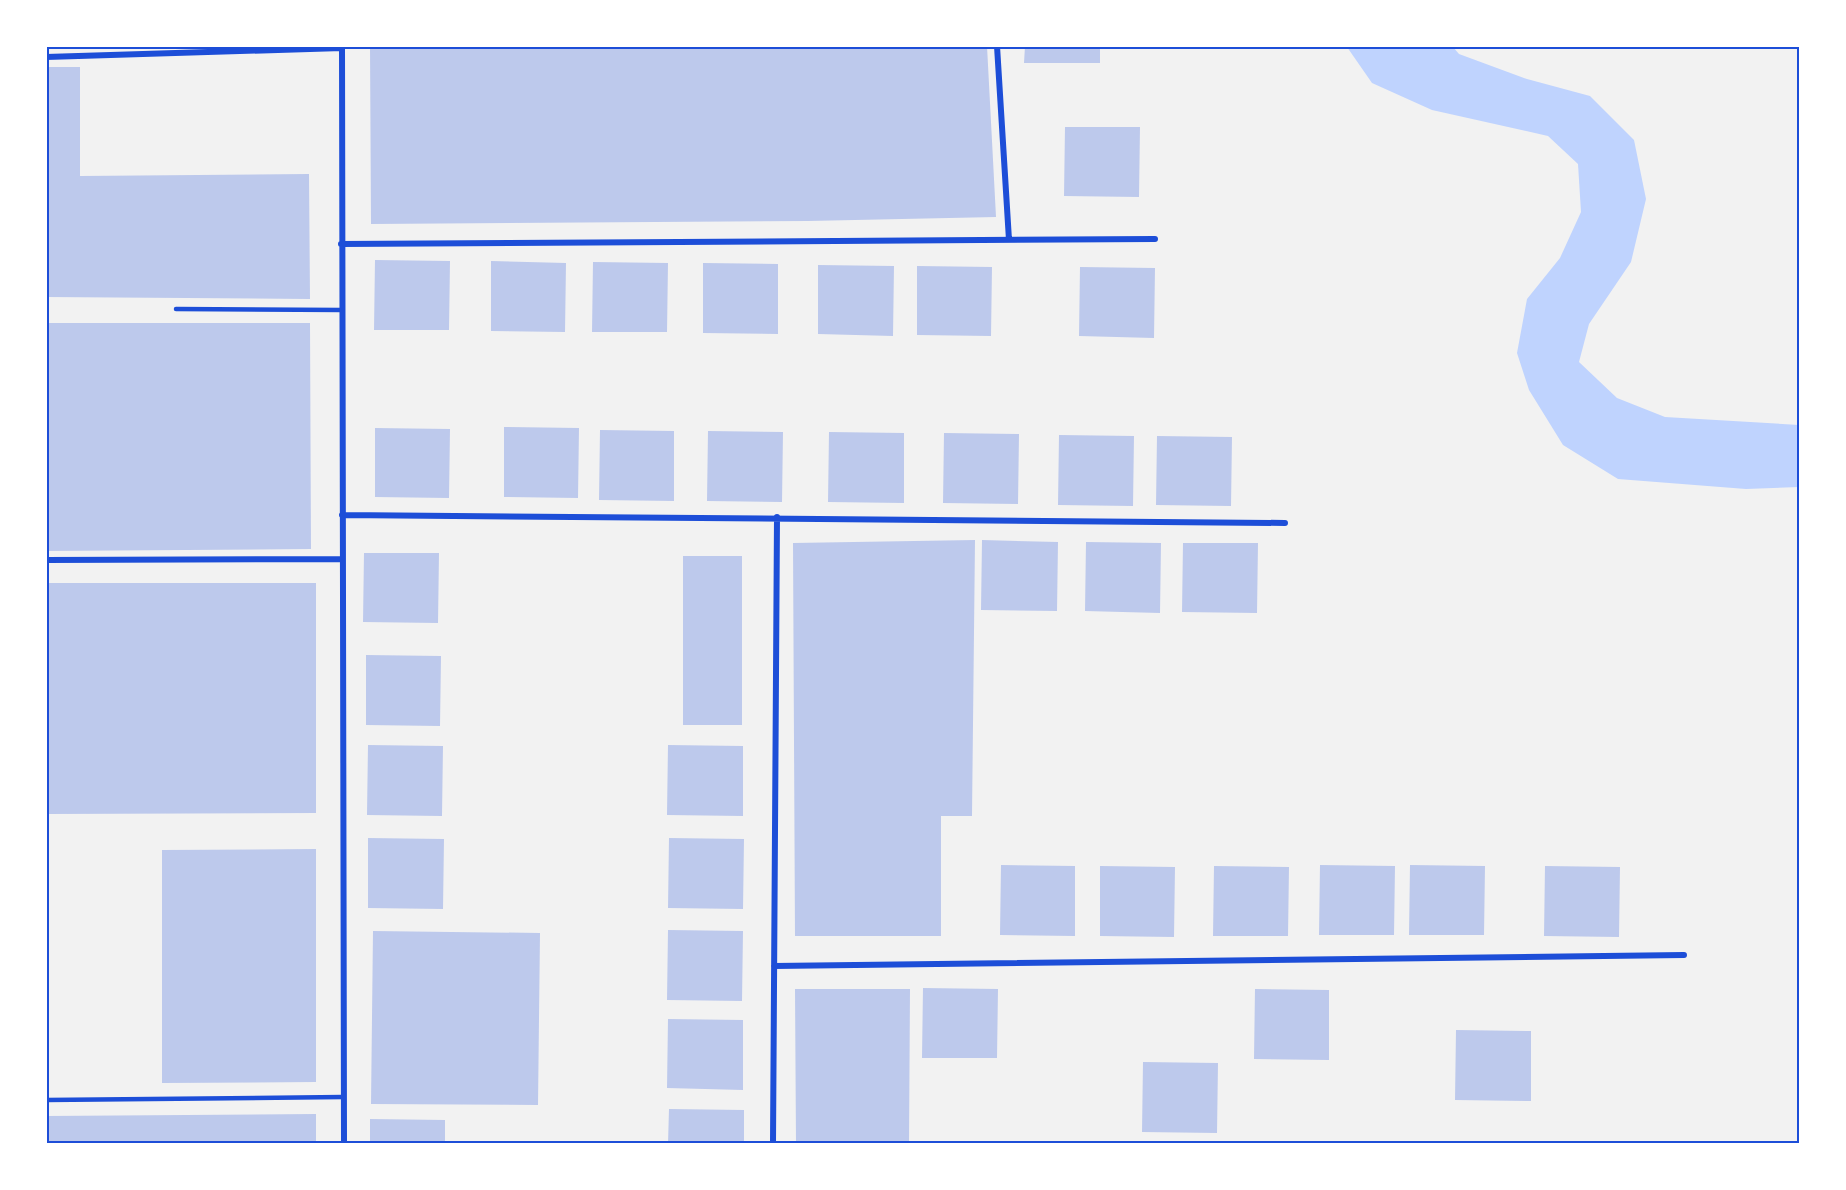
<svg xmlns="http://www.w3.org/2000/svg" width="1846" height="1190" viewBox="0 0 1846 1190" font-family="'Roboto Condensed',sans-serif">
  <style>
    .water { fill: #bfd3fe }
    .building { fill: #bdc9ec }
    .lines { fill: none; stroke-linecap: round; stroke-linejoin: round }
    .service { stroke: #1d4ed8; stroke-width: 4.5 }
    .minor { stroke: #1d4ed8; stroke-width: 6 }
    .neatline { fill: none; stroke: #1d4ed8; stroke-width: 2 }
  </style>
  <rect width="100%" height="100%" fill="#f2f2f2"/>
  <path class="water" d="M1347,47H1453L1459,54L1527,79L1590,96L1634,140L1646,199L1631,262L1589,324L1579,362L1617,398L1665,417L1799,425V487L1746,489L1618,479L1563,445L1529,390L1517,353L1527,299L1560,258L1581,212L1578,164L1548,136L1432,110L1372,83Z"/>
  <path class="building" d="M370,46H987L996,217L808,221L371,224Z
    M1025,46H1100V63H1024Z
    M46,67H80V176L309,174L310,299L46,297Z
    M1065,127H1140L1139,197L1064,196Z
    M375,260L450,261L449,330H374Z
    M491,261L566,263L565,332L491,331Z
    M593,262L668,263L667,332H592Z
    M703,263L778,264V334L703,333Z
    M818,265L894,266L893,336L818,334Z
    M917,266L992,267L991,336L917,335Z
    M1080,267L1155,268L1154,338L1079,336Z
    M46,323H310L311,549L46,551Z
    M504,427L579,428L578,498L504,497Z
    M375,428L450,429L449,498L375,497Z
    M600,430L674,431V501L599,500Z
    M708,431L783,432L782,502L707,501Z
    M829,432L904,433V503L828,502Z
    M944,433L1019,434L1018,504L943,503Z
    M1059,435L1134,436L1133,506L1058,505Z
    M1157,436L1232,437L1231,506L1156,505Z
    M975,540L972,816H941V936H795L793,543Z
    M982,540L1058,542L1057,611L981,610Z
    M1086,542L1161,543L1160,613L1085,611Z
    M1183,543H1258L1257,613L1182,612Z
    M364,553H439L438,623L363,622Z
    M683,556H742V725H683Z
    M46,583H316V813L46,814Z
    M366,655L441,656L440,726L366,725Z
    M368,745L443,746L442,816L367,815Z
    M668,745L743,746V816L667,815Z
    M368,838L444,839L443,909L368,908Z
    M669,838L744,839L743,909L668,908Z
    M316,849V1082L162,1083V850Z
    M1001,865L1075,866V936L1000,935Z
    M1320,865L1395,866L1394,935H1319Z
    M1410,865L1485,866L1484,935H1409Z
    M1100,866L1175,867L1174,937L1100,936Z
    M1214,866L1289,867L1288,936H1213Z
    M1545,866L1620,867L1619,937L1544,936Z
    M668,930L743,931L742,1001L667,1000Z
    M373,931L540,933L538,1105L371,1104Z
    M923,988L998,989L997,1058H922Z
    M795,989H910L909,1144H796Z
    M1255,989L1329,990V1060L1254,1059Z
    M668,1019L743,1020V1090L667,1088Z
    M1456,1030L1531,1031V1101L1455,1100Z
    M1143,1062L1218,1063L1217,1133L1142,1132Z
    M669,1109L744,1110V1144H668Z
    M316,1114V1144H46V1116Z
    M370,1119L445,1120V1144H370Z"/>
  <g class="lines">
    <path class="service" d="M176,309L342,310
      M46,1100L343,1097"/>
    <path class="minor" d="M342,46L344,1144
      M997,46L1009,240
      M46,57L342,48
      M341,244L1155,239
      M342,515L1285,523
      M46,560L342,559
      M774,966L1684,955
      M773,1144L777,517"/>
  </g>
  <rect width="1846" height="1190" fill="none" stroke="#ffffff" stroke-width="96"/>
  <rect x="48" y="48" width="1750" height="1094" class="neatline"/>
</svg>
